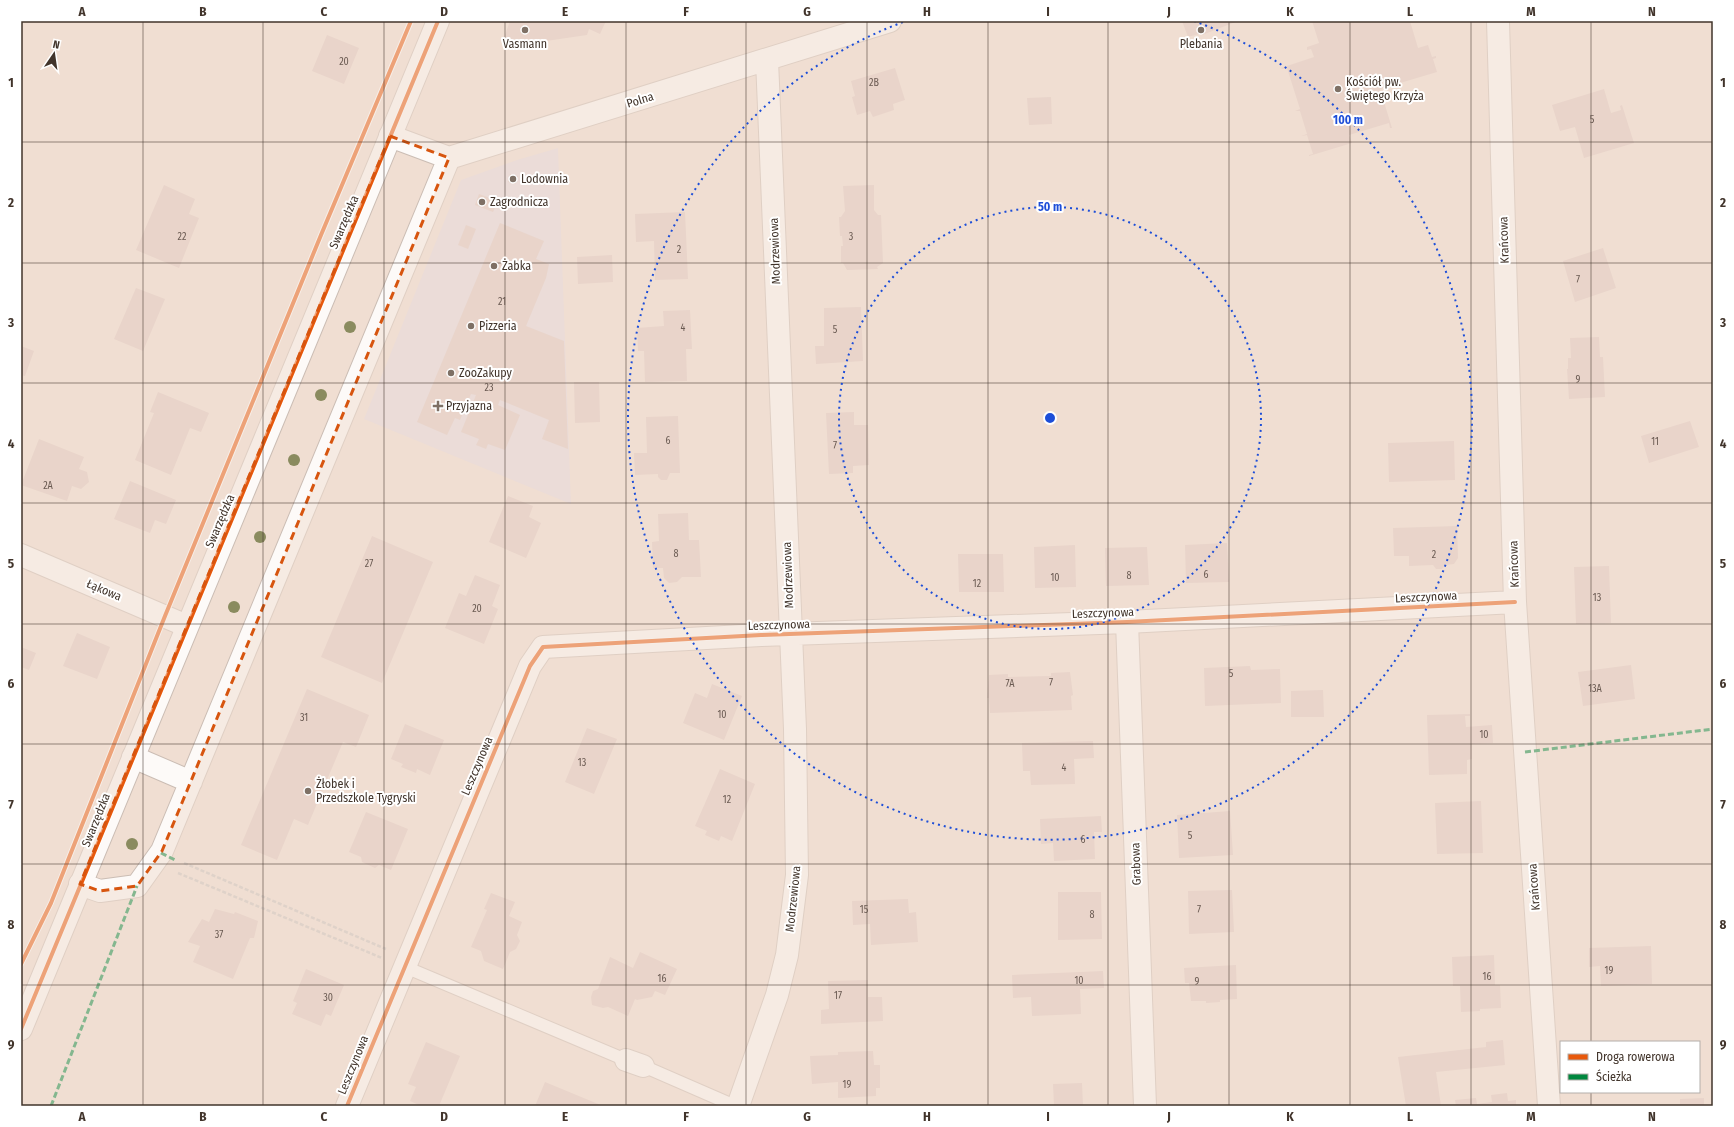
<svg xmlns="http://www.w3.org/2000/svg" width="1734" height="1127" viewBox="0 0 1734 1127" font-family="'Fira Sans Condensed',sans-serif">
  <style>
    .commercial { fill: #e4d9df }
    .building { fill: #dfc8c2 }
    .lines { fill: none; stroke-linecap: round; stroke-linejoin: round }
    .service-casing { stroke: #cbbdb4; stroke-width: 14 }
    .minor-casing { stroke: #cbbdb4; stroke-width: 24 }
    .tertiary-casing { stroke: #cbbdb4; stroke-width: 24 }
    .path { stroke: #c9c3bf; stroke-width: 2.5; stroke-dasharray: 4 2; stroke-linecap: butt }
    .service { stroke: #fdfaf8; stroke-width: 12 }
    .minor { stroke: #fdfaf8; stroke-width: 22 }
    .tertiary { stroke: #fdfaf8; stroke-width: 22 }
    .quiet { stroke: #00873e; stroke-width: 3; stroke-dasharray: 6 3; stroke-linecap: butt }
    .cycleway-casing { stroke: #fff; stroke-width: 6 }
    .cycleway { stroke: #e8590c; stroke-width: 4 }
    .tree { fill: #8a8b5f }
    .marked { fill: none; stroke: #d7550f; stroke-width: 3; stroke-dasharray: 8 5; stroke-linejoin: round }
    .grid { fill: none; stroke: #41342b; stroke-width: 1; stroke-opacity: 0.55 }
    .ring { fill: none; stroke: #1d4ed8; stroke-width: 2; stroke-dasharray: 2 4 }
    .poi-dot { fill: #7e7065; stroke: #fff; stroke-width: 1.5 }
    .labels { text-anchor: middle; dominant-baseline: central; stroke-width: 4; stroke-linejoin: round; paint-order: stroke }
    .number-label { font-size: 10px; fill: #6a5a52 }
    .poi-label { font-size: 12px; fill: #41342b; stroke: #fff; text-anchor: start }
    .street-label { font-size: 12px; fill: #41342b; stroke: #fff }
    .centre { fill: #1d4ed8; stroke: #fff; stroke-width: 2 }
    .ring-label { font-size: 12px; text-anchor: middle; font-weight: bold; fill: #1d4ed8; stroke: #fff; stroke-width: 4; stroke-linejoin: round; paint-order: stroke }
    .neatline { fill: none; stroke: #41342b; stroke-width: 1.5 }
    .grid-label { font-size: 13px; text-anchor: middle; font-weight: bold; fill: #41342b }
  </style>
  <rect width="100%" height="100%" fill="#f0ded2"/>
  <path class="commercial" d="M558,148L571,504L364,419L461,180L517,160Z"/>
  <path class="building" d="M510,21H606L600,34L589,29L587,35L512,46L507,43L504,38Z
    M1182,21H1238L1202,35V33L1188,37Z
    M1312,21H1410L1418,48L1428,45L1432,57L1436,56V58L1433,59L1437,72L1380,89L1392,128H1390L1389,123L1349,135L1352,143L1309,156V155L1313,154L1307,135L1301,136L1307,134L1300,111H1295L1300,109L1287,68L1282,69L1281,68L1314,57L1311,49L1307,50V47L1319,43Z
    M327,35L359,48L344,84L312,71Z
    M895,68L905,100L893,104L894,110L873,117L870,111L857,115L852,97L855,96L851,81Z
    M1604,89L1611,113L1621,110L1620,106L1622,105L1634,143L1584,158L1575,127L1560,131L1552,105Z
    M1051,97L1052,124L1029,125L1027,98Z
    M510,174L518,176L515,184L508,182Z
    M164,185L195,199L189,214L199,218L179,268L136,250Z
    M874,185V210L878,215H881L883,263L877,267L878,269L847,270L843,263H841V246H843L842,236H840L839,217H841L845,211L843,186Z
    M479,194L498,201L493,212L475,205Z
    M685,212L688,279L655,280L654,241L636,242L635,214Z
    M500,223L544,241L536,259L549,264L546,278L526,326L564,341L568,449L542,439L549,420L500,400L498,405L520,415L505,450L488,444L486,449L476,445L479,439L461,432L476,395L471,394L460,420L455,418L447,435L417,422Z
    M466,225L476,229L468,249L458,245Z
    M1603,248L1616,288L1575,302L1563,261Z
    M612,255L613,282L578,284L577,257Z
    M136,288L165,299L143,351L114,339Z
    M861,307L863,361L816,364L815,346H824V308Z
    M690,310L692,349H686L687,381L645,382L644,351H638L637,328L664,326L663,311Z
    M1599,337L1600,357H1603L1605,397L1569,399L1567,369H1568V358H1571L1570,338Z
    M21,346L34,351L25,376L21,375Z
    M574,382H599L600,422L575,423Z
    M158,392L209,413L201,432L190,428L171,475L135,460L154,413L150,412Z
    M854,412V425H868L869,465L853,466V473L829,474L826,413Z
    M678,416L680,473H670L667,480H661L658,477V474L635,475L634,453H647L646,417Z
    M1690,421L1699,447L1649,463L1641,436Z
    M39,439L84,457L79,469L87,472L89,482L81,489L72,486L67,501L21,485Z
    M1454,441L1455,480L1389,482L1388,443Z
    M130,481L176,500L166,524L155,520L150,533L114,519Z
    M508,496L533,506L529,517L541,523L526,558L489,542Z
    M688,513L689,540H699L701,577H682L677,582L669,583L664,578L663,568H653L652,542L659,541L658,514Z
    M1457,526L1458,558L1454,564L1445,565L1442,569H1436L1433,565L1409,566V556H1394L1393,528Z
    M372,536L433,562L382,683L321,657Z
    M1227,543L1229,582L1186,583L1185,545Z
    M1075,545L1076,587L1035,588L1034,547Z
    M1147,547L1149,585L1106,586L1105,548Z
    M958,554H1003L1004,592H959Z
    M1609,566L1611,623L1576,624L1574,567Z
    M475,575L500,585L492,606L498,609L484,644L445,628L459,593L466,596Z
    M77,633L110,647L97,679L63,666Z
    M21,647L36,653L29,670L21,667Z
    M1631,665L1635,699L1583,706L1578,672Z
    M1250,666L1251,670L1280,669L1281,703L1205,706L1204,668Z
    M1070,672L1073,695L1071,696L1072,710L990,713L989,698H987L989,675L1008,674V677L1051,676V673Z
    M712,684L742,696L724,740L683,723L695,693L707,698Z
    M307,689L369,715L356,747L343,742L308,825L294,819L277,860L241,845Z
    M1323,690L1324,717H1291V691Z
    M1470,714V716H1465L1466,727L1492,725L1493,743L1472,744V759L1467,760V774L1429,775L1427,715Z
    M405,724L444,740L430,775L417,769L416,773L401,767L403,764L391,759Z
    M587,728L617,739L594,794L565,782Z
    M1093,741L1094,758L1074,759L1075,784L1031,785L1030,771H1023L1022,743Z
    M720,769L755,784L732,841L721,836L719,841L705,835L707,831L695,826Z
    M1481,801L1483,853L1437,854L1435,803Z
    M1230,811L1233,855L1179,858L1177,815Z
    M366,812L408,829L391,870L379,865L375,868L362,862L361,857L349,852Z
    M1101,816L1102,832H1094L1095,859L1054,861L1053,843L1041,844L1040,819Z
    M1232,890L1234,932L1189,934L1188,891Z
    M1058,892H1101L1102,939L1058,940Z
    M491,893L515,902L509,916L522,922L517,935L520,941L516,949L510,952L503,969L484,961L481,951L471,947L487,910L484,909Z
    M908,899L909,913L916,912L918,942L871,945L870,924L853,925L852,901Z
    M215,909L234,914L235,912L258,921L254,938H250L233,979L193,962L200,946L188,942L202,919L209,922Z
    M1651,946L1652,984L1601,986L1600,966L1589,967V948Z
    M640,952L677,969L665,995L655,991L652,997L637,1000L635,999L628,1016L608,1007L603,1008L592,1005L591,997L593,991L598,989L610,957L633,968Z
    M1494,955L1495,985H1500L1501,1008L1480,1009V1011L1461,1012L1460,986H1453L1452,957Z
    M1236,965L1237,999L1220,1000V1002L1206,1003V1001H1191L1189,983H1185L1184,968Z
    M306,969L344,985L331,1016L326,1014L321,1026L292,1014L297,1003L293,1001Z
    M1103,971L1104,988L1080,989L1081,1014L1032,1016L1031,997L1013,998L1012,975Z
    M868,980V997H882L883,1021L821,1024V1010L829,1009L828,981Z
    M1503,1040L1505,1065L1436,1072L1441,1106H1406L1398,1057L1486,1047V1042Z
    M426,1042L460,1056L439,1106H421L410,1101L416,1087L408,1084Z
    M873,1051L874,1065H880V1088H876V1096L838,1098V1082L812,1084L810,1056L838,1055V1052Z
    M545,1082L603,1106H535Z
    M1082,1083L1083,1106H1054L1053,1084Z
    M1507,1093L1508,1101L1516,1100V1106H1456L1455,1100L1476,1098L1477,1104L1492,1102L1491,1095Z
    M1704,1098V1106H1680V1099Z"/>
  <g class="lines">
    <defs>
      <path id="service" d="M405,967L626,1060
        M643,1066L735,1106"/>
      <path id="minor" d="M1498,21L1515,602L1549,1106
        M390,136L449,158L890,21
        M21,555L187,626
        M1127,622L1145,1106
        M133,757L191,782
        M80,884L100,891L137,886L162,851L449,158
        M626,1060L643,1066
        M347,1106L530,666L543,647L761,635L1127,622L1515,602
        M738,1106L777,995L787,955L797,875L795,729L767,60"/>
      <path id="tertiary" d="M21,1029L438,21"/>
    </defs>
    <use href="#service" class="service-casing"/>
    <use href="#minor" class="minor-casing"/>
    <use href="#tertiary" class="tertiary-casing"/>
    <path class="path" d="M184,863L386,949
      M178,873L382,958"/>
    <use href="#service" class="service"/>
    <use href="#minor" class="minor"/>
    <use href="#tertiary" class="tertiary"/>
    <path class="quiet" d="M1525,752L1713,729
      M161,853L175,860
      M51,1106L137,886"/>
    <defs>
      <path id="cycleway" d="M21,964L51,903L165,616L321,235L411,21
        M21,1029L438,21
        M347,1106L530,666L543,647L761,635L1127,622L1515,602"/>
    </defs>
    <use href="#cycleway" class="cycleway-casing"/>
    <use href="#cycleway" class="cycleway"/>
  </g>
  <g class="tree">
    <circle cx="350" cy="327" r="6"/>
    <circle cx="321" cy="395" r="6"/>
    <circle cx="294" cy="460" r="6"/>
    <circle cx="260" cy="537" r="6"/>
    <circle cx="234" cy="607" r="6"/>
    <circle cx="132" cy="844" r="6"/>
  </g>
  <path d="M0 0H1734V1127H0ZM390,136L449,158L162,851L137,886L100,891L80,884Z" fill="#f0ded2" fill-opacity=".55" fill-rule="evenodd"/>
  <path class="marked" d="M390,136L449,158L162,851L137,886L100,891L80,884Z"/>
  <path class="grid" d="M143,21V1106M263,21V1106M384,21V1106M505,21V1106M626,21V1106M746,21V1106M867,21V1106M988,21V1106M1108,21V1106M1229,21V1106M1350,21V1106M1471,21V1106M1591,21V1042M21,142H1713M21,263H1713M21,383H1713M21,503H1713M21,624H1713M21,744H1713M21,864H1713M21,985H1713M1591,1092V1106"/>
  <g class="ring">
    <circle cx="1050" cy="418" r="211"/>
    <path d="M1194 21A422 422 0 1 1 906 21"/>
  </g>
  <g class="poi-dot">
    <circle cx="525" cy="30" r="4"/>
    <circle cx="1201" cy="30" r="4"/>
    <circle cx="1338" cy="89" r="4"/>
    <circle cx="513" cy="179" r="4"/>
    <circle cx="482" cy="202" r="4"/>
    <circle cx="494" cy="266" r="4"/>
    <circle cx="471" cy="326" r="4"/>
    <circle cx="451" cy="373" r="4"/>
    <path d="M436 400h4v4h4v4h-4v4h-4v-4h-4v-4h4z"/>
    <circle cx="308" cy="791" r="4"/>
  </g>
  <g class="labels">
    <g class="number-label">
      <text x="344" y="62">20</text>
      <text x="874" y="83">2B</text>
      <text x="1592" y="120">5</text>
      <text x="182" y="237">22</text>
      <text x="851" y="237">3</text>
      <text x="679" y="250">2</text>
      <text x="1578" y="280">7</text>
      <text x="502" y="302">21</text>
      <text x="683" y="328">4</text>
      <text x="835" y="330">5</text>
      <text x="1578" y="380">9</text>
      <text x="489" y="388">23</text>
      <text x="668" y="441">6</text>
      <text x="1655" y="442">11</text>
      <text x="835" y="446">7</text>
      <text x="48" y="486">2A</text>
      <text x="676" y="554">8</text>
      <text x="1434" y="555">2</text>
      <text x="369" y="564">27</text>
      <text x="1206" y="575">6</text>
      <text x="1129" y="576">8</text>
      <text x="1055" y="578">10</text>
      <text x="977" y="584">12</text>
      <text x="1597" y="598">13</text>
      <text x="477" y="609">20</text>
      <text x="1231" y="674">5</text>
      <text x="1051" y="683">7</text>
      <text x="1010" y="684">7A</text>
      <text x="1595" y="689">13A</text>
      <text x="722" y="715">10</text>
      <text x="304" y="718">31</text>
      <text x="1484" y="735">10</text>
      <text x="582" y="763">13</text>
      <text x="1064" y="768">4</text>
      <text x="727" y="800">12</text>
      <text x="1190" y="836">5</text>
      <text x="1083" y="840">6</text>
      <text x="864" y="910">15</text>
      <text x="1199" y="910">7</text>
      <text x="1092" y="915">8</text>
      <text x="219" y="935">37</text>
      <text x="1609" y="971">19</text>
      <text x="1487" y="977">16</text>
      <text x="662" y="979">16</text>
      <text x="1079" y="981">10</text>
      <text x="1197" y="982">9</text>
      <text x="838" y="996">17</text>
      <text x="328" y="998">30</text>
      <text x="847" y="1085">19</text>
    </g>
    <g class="poi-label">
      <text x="525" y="44" text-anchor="middle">Vasmann</text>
      <text x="1201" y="44" text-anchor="middle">Plebania</text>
      <text x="1346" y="82">Kościół pw.<tspan x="1346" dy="14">Świętego Krzyża</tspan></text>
      <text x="521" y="179">Lodownia</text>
      <text x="490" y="202">Zagrodnicza</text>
      <text x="502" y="266">Żabka</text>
      <text x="479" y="326">Pizzeria</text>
      <text x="459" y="373">ZooZakupy</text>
      <text x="446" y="406">Przyjazna</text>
      <text x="316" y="784">Żłobek i<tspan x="316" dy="14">Przedszkole Tygryski</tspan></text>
    </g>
    <g class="street-label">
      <text transform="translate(640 100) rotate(-17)">Polna</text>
      <text transform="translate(344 222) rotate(-67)">Swarzędzka</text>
      <text transform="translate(1504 240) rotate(-92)">Krańcowa</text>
      <text transform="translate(775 251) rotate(-92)">Modrzewiowa</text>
      <text transform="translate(220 521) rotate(-67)">Swarzędzka</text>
      <text transform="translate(1514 564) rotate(-92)">Krańcowa</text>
      <text transform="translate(788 575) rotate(-92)">Modrzewiowa</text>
      <text transform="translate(104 590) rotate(23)">Łąkowa</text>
      <text transform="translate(1426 597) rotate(-3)">Leszczynowa</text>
      <text transform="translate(1103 613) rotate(-2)">Leszczynowa</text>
      <text transform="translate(779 625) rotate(-2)">Leszczynowa</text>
      <text transform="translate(477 766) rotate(-67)">Leszczynowa</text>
      <text transform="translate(96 820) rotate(-68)">Swarzędzka</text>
      <text transform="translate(1136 864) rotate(-92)">Grabowa</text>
      <text transform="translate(1534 887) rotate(-94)">Krańcowa</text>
      <text transform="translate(793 899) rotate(-84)">Modrzewiowa</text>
      <text transform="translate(353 1065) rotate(-68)">Leszczynowa</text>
    </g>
  </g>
  <circle cx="1050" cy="418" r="6" class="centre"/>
  <g class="ring-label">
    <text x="1348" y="124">100 m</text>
    <text x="1050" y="211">50 m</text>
  </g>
  <rect width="1734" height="1127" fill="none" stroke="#ffffff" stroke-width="44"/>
  <rect x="1560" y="1041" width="140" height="52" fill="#ffffff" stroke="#b3aeaa"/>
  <rect x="1568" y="1054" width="20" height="6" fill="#e8590c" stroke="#b3aeaa"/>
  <text x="1596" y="1061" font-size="12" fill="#41342b">Droga rowerowa</text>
  <rect x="1568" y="1074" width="20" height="6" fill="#00873e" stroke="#b3aeaa"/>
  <text x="1596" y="1081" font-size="12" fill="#41342b">Ścieżka</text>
  <g transform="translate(54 54) rotate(13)" stroke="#ffffff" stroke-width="3" paint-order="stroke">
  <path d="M0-3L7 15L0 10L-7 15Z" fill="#41342b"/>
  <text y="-6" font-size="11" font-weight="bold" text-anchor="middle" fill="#41342b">N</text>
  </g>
  <rect x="22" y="22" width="1690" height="1083" class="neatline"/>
  <g class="grid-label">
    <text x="82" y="16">A</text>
    <text x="203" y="16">B</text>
    <text x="324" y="16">C</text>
    <text x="444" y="16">D</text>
    <text x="565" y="16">E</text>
    <text x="686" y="16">F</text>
    <text x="807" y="16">G</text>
    <text x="927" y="16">H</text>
    <text x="1048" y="16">I</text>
    <text x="1169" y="16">J</text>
    <text x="1290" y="16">K</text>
    <text x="1410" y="16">L</text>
    <text x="1531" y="16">M</text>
    <text x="1652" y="16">N</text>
    <text x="11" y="87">1</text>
    <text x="1723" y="87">1</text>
    <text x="11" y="207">2</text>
    <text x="1723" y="207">2</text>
    <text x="11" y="327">3</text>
    <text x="1723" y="327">3</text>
    <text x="11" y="448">4</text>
    <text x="1723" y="448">4</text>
    <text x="11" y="568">5</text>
    <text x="1723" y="568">5</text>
    <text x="11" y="688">6</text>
    <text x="1723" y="688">6</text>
    <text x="11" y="809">7</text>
    <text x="1723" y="809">7</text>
    <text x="11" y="929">8</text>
    <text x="1723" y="929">8</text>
    <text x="11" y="1049">9</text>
    <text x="1723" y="1049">9</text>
    <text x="82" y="1121">A</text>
    <text x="203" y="1121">B</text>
    <text x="324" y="1121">C</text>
    <text x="444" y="1121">D</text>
    <text x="565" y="1121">E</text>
    <text x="686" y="1121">F</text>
    <text x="807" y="1121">G</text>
    <text x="927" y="1121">H</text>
    <text x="1048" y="1121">I</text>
    <text x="1169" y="1121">J</text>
    <text x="1290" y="1121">K</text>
    <text x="1410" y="1121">L</text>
    <text x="1531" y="1121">M</text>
    <text x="1652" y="1121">N</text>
  </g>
</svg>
